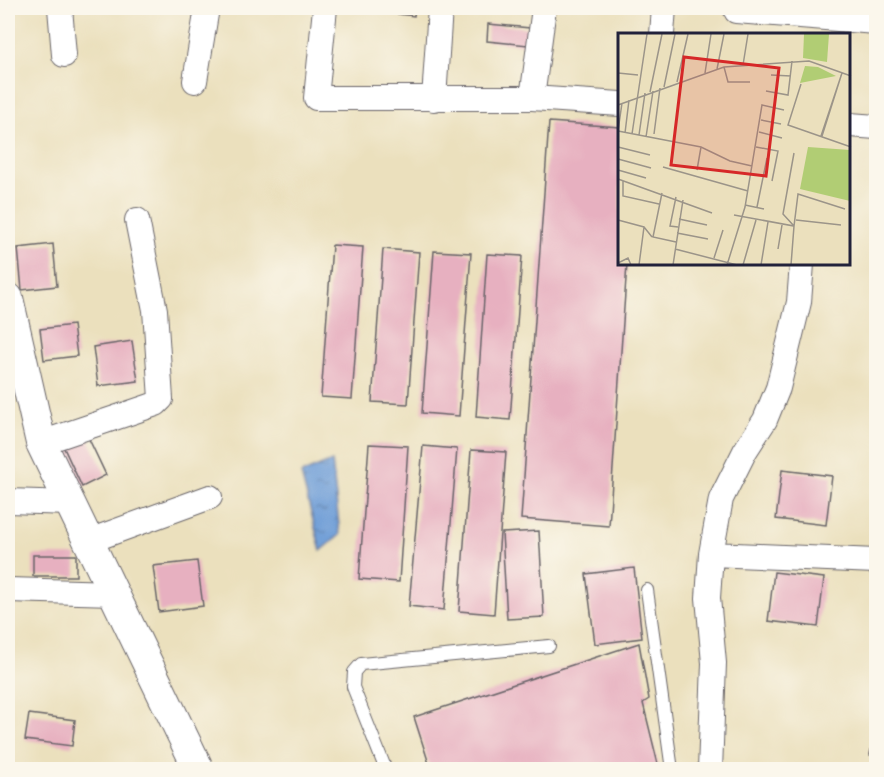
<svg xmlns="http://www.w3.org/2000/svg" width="884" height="777" viewBox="0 0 884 777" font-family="'IM FELL English',serif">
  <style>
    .water { fill: url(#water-ripples); stroke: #486089; stroke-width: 1.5 }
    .building { fill: #e7b0c0 }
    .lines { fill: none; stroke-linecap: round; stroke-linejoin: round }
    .service-casing { stroke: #686468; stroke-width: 14 }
    .minor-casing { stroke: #686468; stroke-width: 26 }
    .tertiary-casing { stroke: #686468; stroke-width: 32 }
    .service { stroke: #fff; stroke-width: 12 }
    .minor { stroke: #fff; stroke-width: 24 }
    .tertiary { stroke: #fff; stroke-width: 30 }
    .inset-road { fill: none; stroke: #9b9489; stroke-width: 1.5 }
    .view { fill: #d62828; fill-opacity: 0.15; stroke: #d62828; stroke-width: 3 }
    .inset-edge { fill: none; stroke: #22223b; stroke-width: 3 }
  </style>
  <defs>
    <pattern id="water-ripples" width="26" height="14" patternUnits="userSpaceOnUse" patternTransform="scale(1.5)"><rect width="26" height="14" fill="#6e9dd7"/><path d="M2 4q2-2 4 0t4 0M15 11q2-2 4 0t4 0" fill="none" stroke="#5a80b0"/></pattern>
  </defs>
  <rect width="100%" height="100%" fill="#fbf7ec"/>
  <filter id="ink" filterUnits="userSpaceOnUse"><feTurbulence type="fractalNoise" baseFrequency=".0167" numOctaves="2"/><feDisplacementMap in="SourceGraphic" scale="12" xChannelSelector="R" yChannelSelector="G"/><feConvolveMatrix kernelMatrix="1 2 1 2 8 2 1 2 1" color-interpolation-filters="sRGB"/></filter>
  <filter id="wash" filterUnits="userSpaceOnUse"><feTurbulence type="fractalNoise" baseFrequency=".008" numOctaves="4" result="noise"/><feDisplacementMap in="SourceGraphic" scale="24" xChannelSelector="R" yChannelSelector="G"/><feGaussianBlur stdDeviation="1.35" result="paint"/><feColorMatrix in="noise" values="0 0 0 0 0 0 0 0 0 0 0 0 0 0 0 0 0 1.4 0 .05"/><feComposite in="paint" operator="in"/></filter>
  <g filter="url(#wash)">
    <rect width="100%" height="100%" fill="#ebe0bd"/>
    <path class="water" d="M332,461L340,535L321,551L301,474Z"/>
    <g id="blocks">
      <path class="building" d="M373,8H415L414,16L373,11Z
        M488,24L530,28L528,45L487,41Z
        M549,122L620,127V264H627L609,526L521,519Z
        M53,244L57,286L22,290L18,248Z
        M332,245L363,247L352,399L321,397Z
        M383,249L419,252L408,404L372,402Z
        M434,251L471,253L459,416L422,413Z
        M487,254L522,256L510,420L476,417Z
        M73,325L77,356L44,360L40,329Z
        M132,341L138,381L98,386L93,347Z
        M88,437L106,475L82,487L64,448Z
        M369,444L408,446L399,582L359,579Z
        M423,446L457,449L444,610L409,606Z
        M471,450L506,452L494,614L459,611Z
        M782,470L832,476L826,525L776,519Z
        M539,531L544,617L507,619L502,533Z
        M33,555H76V576H33Z
        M197,561L203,606L159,612L153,566Z
        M634,568L642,638L595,644L586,574Z
        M774,572L824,578L818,627L768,621Z
        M639,643L649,699L643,703L658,764L643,770H431L414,717Z
        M29,714L75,720L72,746L25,740Z
        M873,738L876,739V756L870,755Z"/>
    </g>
  </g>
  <g filter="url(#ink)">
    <use href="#blocks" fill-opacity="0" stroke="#686468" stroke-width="1.5"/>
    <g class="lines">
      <defs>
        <path id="service" d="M647,590L672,770
          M386,770L353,687L354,672L361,664L549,646"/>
        <path id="minor" d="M60,8L64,55
          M325,8L316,98H532L620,104
          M736,11L876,22
          M662,34L664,8
          M195,81L207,8
          M532,98L544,8
          M434,99L440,8
          M850,125L876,127
          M41,443L156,404L161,399L155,310L137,220
          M8,501L70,503
          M89,541L210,497
          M711,554L876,561
          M8,590L114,593
          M710,770L714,663L708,598L711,554L721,499L745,451L765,420L778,388L799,302L802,264"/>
        <path id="tertiary" d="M8,298L41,443L199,770"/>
      </defs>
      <use href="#service" class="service-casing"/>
      <use href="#minor" class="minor-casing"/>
      <use href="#tertiary" class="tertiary-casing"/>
      <use href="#service" class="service"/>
      <use href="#minor" class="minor"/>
      <use href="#tertiary" class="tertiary"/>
    </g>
  </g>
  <g transform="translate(618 33)">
    <rect width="232" height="232" fill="#ebe0bd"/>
    <path d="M187,33L200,34L218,43L182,50ZM190,114L232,117V168L182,156Z" fill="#b1cd74"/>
    <path d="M186,1H211L209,29L185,25Z" fill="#b1cd74"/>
    <path class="inset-road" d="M125,32L130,1M106,34L110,49H132M99,36L106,1M0,40L20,42M87,40L93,1M153,42L173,43M59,49L70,1M183,51L170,92L233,114M46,54L57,1M148,58L170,62L174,28M32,59L44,1M0,72L106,34L191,28L233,43M143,87L163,91M0,98L83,114L112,128L134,133M0,98L4,70M141,99L164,105M7,100L11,67M14,101L29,1M36,101L42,55M21,102L27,60M203,103L224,40M204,103L223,43M28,104L35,58M0,114L32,122M138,114L160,118L154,148M0,126L33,135M45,134L130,158M0,137L28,145M79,137L83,114M0,146L94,180M5,148V163L41,171M44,160L35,204L58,209M58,164L52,193L60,194M127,172L146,176M139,174L149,125M116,182L176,193L180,161L227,176M61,186L89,192M0,187L26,194L34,204M178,187L223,192M59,200L90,206M57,216L119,232M160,216L164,192M96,225L105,197M0,230L10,225L13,232M21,232L26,194M55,232L65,167M109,232L127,174L144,72L166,77M125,232L138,187M143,232L150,189M173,232L176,193L165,181L176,120"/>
    <path class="view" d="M66,24L161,35L148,143L53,132Z"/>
    <rect width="232" height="232" class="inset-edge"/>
  </g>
  <rect width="884" height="777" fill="none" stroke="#fbf7ec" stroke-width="30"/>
</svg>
